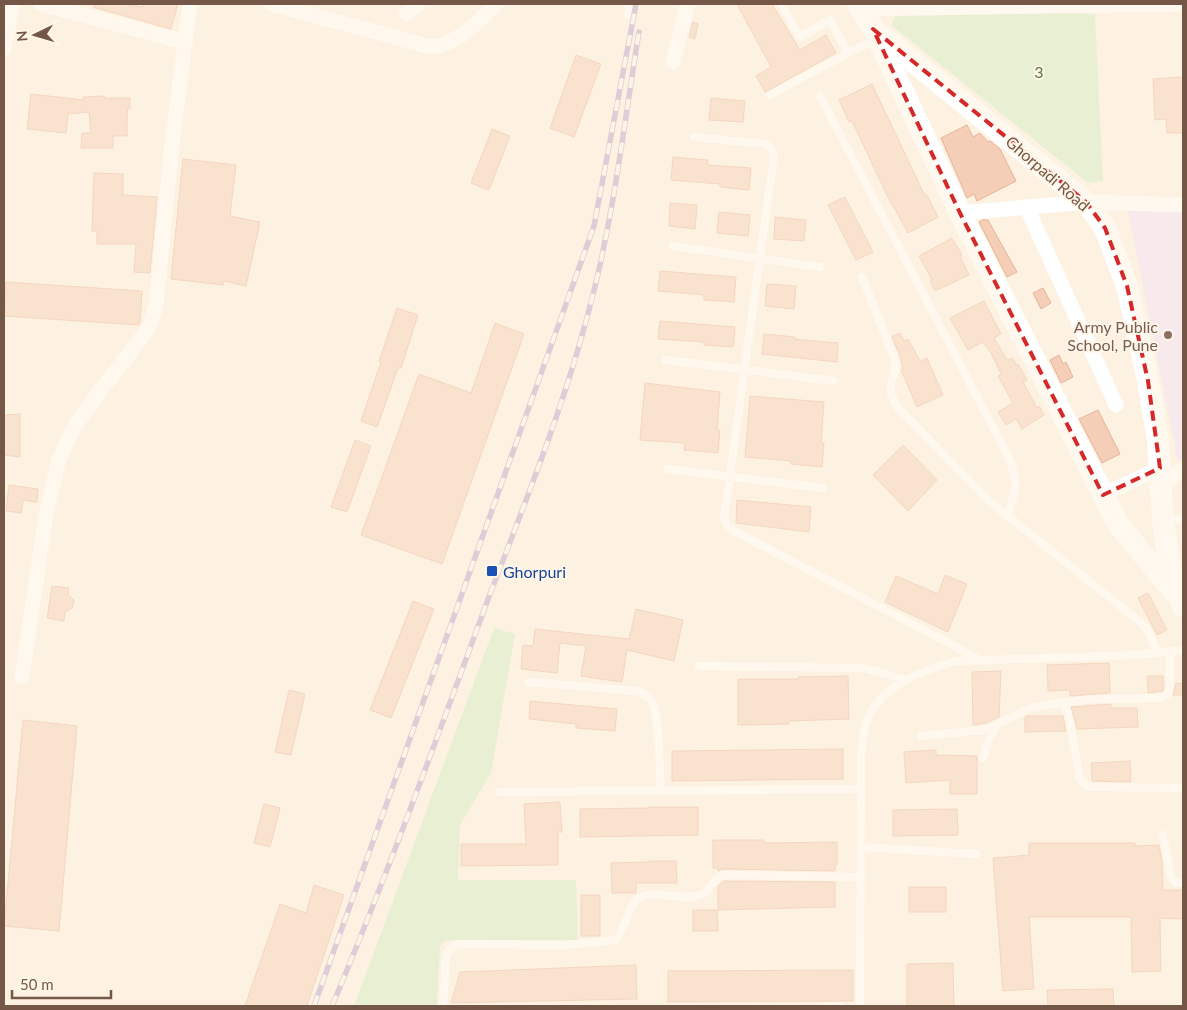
<svg xmlns="http://www.w3.org/2000/svg" width="1187" height="1010" viewBox="0 0 1187 1010" font-family="Lato,sans-serif">
  <style>
    .education { fill: #efdef9 }
    .green { fill: #d1ebbf }
    .building { fill: #f4ceb7; stroke: #e7b497 }
    .lines { fill: none; stroke-linecap: round; stroke-linejoin: round }
    .lane { stroke: #fff; stroke-width: 8 }
    .street { stroke: #fff; stroke-width: 15 }
    .secondary { stroke: #fff; stroke-width: 22 }
    .rail-casing { stroke: #b49fc7; stroke-width: 5.5 }
    .rail { stroke: #fff6e8; stroke-width: 4; stroke-dasharray: 11; stroke-linecap: butt }
    .marked { fill: none; stroke: #d62828; stroke-width: 4; stroke-dasharray: 10 6; stroke-linejoin: round }
    .education-dot { fill: #8d6e63; stroke: #fff6e8; stroke-width: 2 }
    .transit-dot { fill: #1a4fb4; stroke: #fff6e8; stroke-width: 2 }
    .labels { text-anchor: middle; dominant-baseline: central; stroke-width: 4; stroke-linejoin: round; paint-order: stroke }
    .park-label { font-size: 16px; fill: #517c3e; stroke: #fff6e8 }
    .street-label { font-size: 16px; fill: #755747; stroke: #fff6e8 }
    .education-label { font-size: 16px; fill: #785e54; stroke: #fff6e8; text-anchor: end }
    .transit-label { font-size: 16px; fill: #164399; stroke: #fff6e8; text-anchor: start }
  </style>
  <rect width="100%" height="100%" fill="#fdf2e1"/>
  <path class="education" d="M1128,211H1183V459L1178,461Z"/>
  <path class="green" d="M899,10L1095,14L1103,181L1088,183L891,25Z
    M494,628L515,634L491,773L460,825L458,880H576L578,940H447L440,946L437,1006H354Z"/>
  <path class="building" d="M94,4H125L143,7L144,4H178L171,29L93,7Z
    M737,4H772L800,50L826,35L836,53L765,92L756,76L771,67Z
    M693,22L698,24L695,39L689,37Z
    M576,55L601,64L574,137L550,128Z
    M1183,77V133H1167L1166,119L1155,120L1153,79Z
    M872,84L925,196L927,195L938,217L908,233L892,204H891L852,121L849,122L839,100Z
    M31,94L84,100L83,97L104,96L105,98H130V108H128L127,116V136H113V148H81L82,133H91L89,112L68,114L66,133L27,129Z
    M711,98L745,101L743,122L709,120Z
    M967,125L973,137L980,133L988,142L990,141L1000,149L1016,181L977,201L974,194L967,198L941,138Z
    M492,129L510,136L489,190L471,183Z
    M673,157L708,160L707,165L751,168L749,190L720,187V184L671,180Z
    M183,159L236,165L230,216L260,222L246,286L224,281L223,285L171,279Z
    M94,173L123,174V195L157,197L150,273L134,272L136,244H97V231H92Z
    M845,197L873,252L856,260L828,205Z
    M670,203L697,205L695,229L669,226Z
    M719,212L750,215L748,236L717,233Z
    M775,217L806,220L804,241L774,239Z
    M982,220H988L1017,272L1007,277L979,222Z
    M952,238L962,255L960,256L969,275L935,291L930,281L932,280L919,256Z
    M660,271L736,277L734,302L704,300V295L658,291Z
    M6,282L142,291L140,323L139,325L4,316Z
    M767,284L796,286L794,309L765,306Z
    M1043,288L1051,303L1041,309L1033,293Z
    M984,301L1001,334L994,338L1007,360L1013,358L1016,365L1018,364L1027,380L1023,382L1037,408L1039,406L1044,415L1022,429L1016,419L1006,425L998,412L1013,403L998,376L1001,374L991,353L983,342L968,350L950,318Z
    M397,308L418,315L401,368H398L377,427L361,421L381,362L379,361Z
    M660,321L735,327L733,347L704,345V342L658,339Z
    M495,323L524,334L442,564L361,535L419,374L471,393Z
    M900,333L904,341L908,339L920,361L927,358L943,395L917,407L901,370L903,369L900,356L892,337Z
    M764,334L795,337L794,339L838,343L837,362L762,354Z
    M1059,355L1063,364L1066,362L1073,377L1061,383L1050,360Z
    M645,383L720,392L717,430H720L718,453L684,450L685,443L640,440Z
    M750,396L824,402L821,443H824L822,467L791,464V461L745,457Z
    M1098,410L1120,454L1102,463L1079,419Z
    M20,414V457L4,455V415Z
    M355,440L371,446L347,512L331,507Z
    M903,445L937,480L908,511L873,475Z
    M9,485L38,489L37,502L23,500L21,513L6,511Z
    M737,500L811,507L809,532L736,523Z
    M945,575L967,584L948,632L885,602L896,576L938,594Z
    M52,586L69,588L68,595L74,600L72,608L65,612L64,621L47,618Z
    M1148,593L1167,630L1157,635L1138,598Z
    M413,601L434,609L391,718L370,710Z
    M636,609L683,620L674,661L627,650L622,682L581,676L586,646L560,643L557,673L521,669L523,645L533,646L535,629L629,639Z
    M1109,663L1110,693L1070,696V690L1048,691L1047,665Z
    M1001,671L999,717L986,723L973,725L972,672Z
    M848,676L849,719L789,721V724L738,725V679H798V677Z
    M1147,676H1163V683H1164L1163,691L1148,693Z
    M1176,683L1183,684V695H1173Z
    M289,690L305,694L291,755L275,752Z
    M530,701L617,709L615,731L576,728V724L529,719Z
    M1111,704V708H1137L1138,727L1077,729L1071,707Z
    M1026,716H1063L1066,731L1025,732V717Z
    M23,720L77,726L59,931L4,926Z
    M843,749V779L672,781V751Z
    M936,750V755L977,756V794H950V780L906,783L904,752Z
    M1130,761L1131,782L1092,781L1091,763Z
    M560,802L562,832H558V865L461,866V844H526L524,804Z
    M264,804L280,808L270,847L254,843Z
    M649,807H698V835L580,837V809L649,808Z
    M957,809L958,835L893,836V810Z
    M713,840H764V843L837,842V865H835V871L723,869L718,871V868H713Z
    M1029,843H1135V846L1159,845L1162,862L1163,890H1183V919L1160,918L1161,971L1132,972L1131,917H1029L1034,989L1003,991L993,858L1029,855Z
    M649,861H676L677,883H636V893H612L611,863L649,862Z
    M724,881L835,882V907L718,910V886Z
    M314,885L344,895L307,1006H245L280,904L306,913Z
    M909,887H946V912H909Z
    M581,895H600V936H581Z
    M693,910H717L718,931H693Z
    M953,963L954,1006H907V964Z
    M636,965L637,999L451,1003L460,972Z
    M853,970V1001L668,1002V971Z
    M1113,989L1114,1006H1048L1047,990Z"/>
  <g class="lines">
    <path class="lane" d="M781,4L800,37L830,20L848,53
      M628,15L629,4
      M770,95L875,39
      M820,96L1009,458C1019,485 1016,489 1007,516
      M694,137L765,144L771,148L774,155L724,518L727,525L734,531L949,643L981,661
      M673,246L820,267
      M862,277L894,357C900,381 880,380 898,408L989,501L1145,626L1150,635L1157,653
      M666,360L833,381
      M668,469L823,488
      M1165,520L1183,519
      M699,666L864,668L907,680
      M529,682L636,691C643,693 648,695 652,702C660,716 659,772 661,791
      M1063,703L1068,713L1080,779L1087,787L1183,788
      M921,736L985,730L1031,708L1052,704L1094,699L1159,698L1167,695L1170,687V653
      M983,758L989,739L996,726
      M500,792L861,789
      M1163,835L1171,877L1176,883H1183
      M862,847L976,854
      M443,1006L446,956L450,949L458,944L566,945L616,940C626,929 627,906 638,899C652,888 682,902 700,895C710,891 712,880 723,875L862,877
      M827,1006H840
      M860,1006L861,759C862,747 862,735 866,724C878,686 922,670 957,661L1136,655L1183,650"/>
    <path class="street" d="M41,4L185,42
      M272,4L431,47C460,43 477,23 496,4
      M861,9L1183,4
      M406,14L418,4
      M4,48L13,4
      M673,62L688,4
      M1027,208L1116,405
      M960,213L1086,202L1183,205
      M1161,484L1183,470
      M1103,495L1160,468
      M22,677L46,515L59,460L74,427L100,391L135,347L149,327L156,306L172,145L190,4"/>
    <path class="secondary" d="M858,4L873,29L1086,202L1105,228L1127,286L1148,381L1158,440L1163,520L1169,562L1183,606
      M876,34L960,213L1118,524L1175,593"/>
    <defs>
      <path id="rail" d="M314,1006L594,226L636,4
        M332,1006C388,873 437,738 487,602C524,505 564,407 590,306C614,216 624,123 639,32"/>
    </defs>
    <use href="#rail" class="rail-casing"/>
    <use href="#rail" class="rail"/>
  </g>
  <path d="M0 0H1187V1010H0ZM873,29L1086,202L1105,228L1127,286L1148,381L1160,468L1103,495L960,213Z" fill="#fdf2e1" fill-opacity=".55" fill-rule="evenodd"/>
  <path class="marked" d="M873,29L1086,202L1105,228L1127,286L1148,381L1160,468L1103,495L960,213Z"/>
  <circle class="education-dot" cx="1168" cy="335" r="5"/>
  <rect class="transit-dot" x="486" y="565" width="12" height="12" rx="2.5"/>
  <g class="labels">
    <g class="park-label">
      <text x="1039" y="71">3</text>
    </g>
    <g class="street-label">
      <text transform="translate(1048 173) rotate(41)">Ghorpadi Road</text>
    </g>
    <g class="education-label">
      <text x="1158" y="326">Army Public<tspan x="1158" dy="18">School, Pune</tspan></text>
    </g>
    <g class="transit-label">
      <text x="503" y="571">Ghorpuri</text>
    </g>
  </g>
  <rect width="1187" height="1010" fill="none" stroke="#755747" stroke-width="10"/>
  <g transform="translate(35 35) rotate(265)" stroke="#fff6e8" stroke-width="4" paint-order="stroke">
  <path d="M0-4L9 19L0 12L-9 19Z" fill="#755747"/>
  <text y="-8" font-size="14" font-weight="bold" text-anchor="middle" fill="#755747">N</text>
  </g>
  <path d="M12 990v8h99v-8" fill="none" stroke="#755747" stroke-width="2.5"/>
  <text x="20" y="990" font-size="15" fill="#755747" stroke="#fff6e8" stroke-width="4" paint-order="stroke">50 m</text>
</svg>
